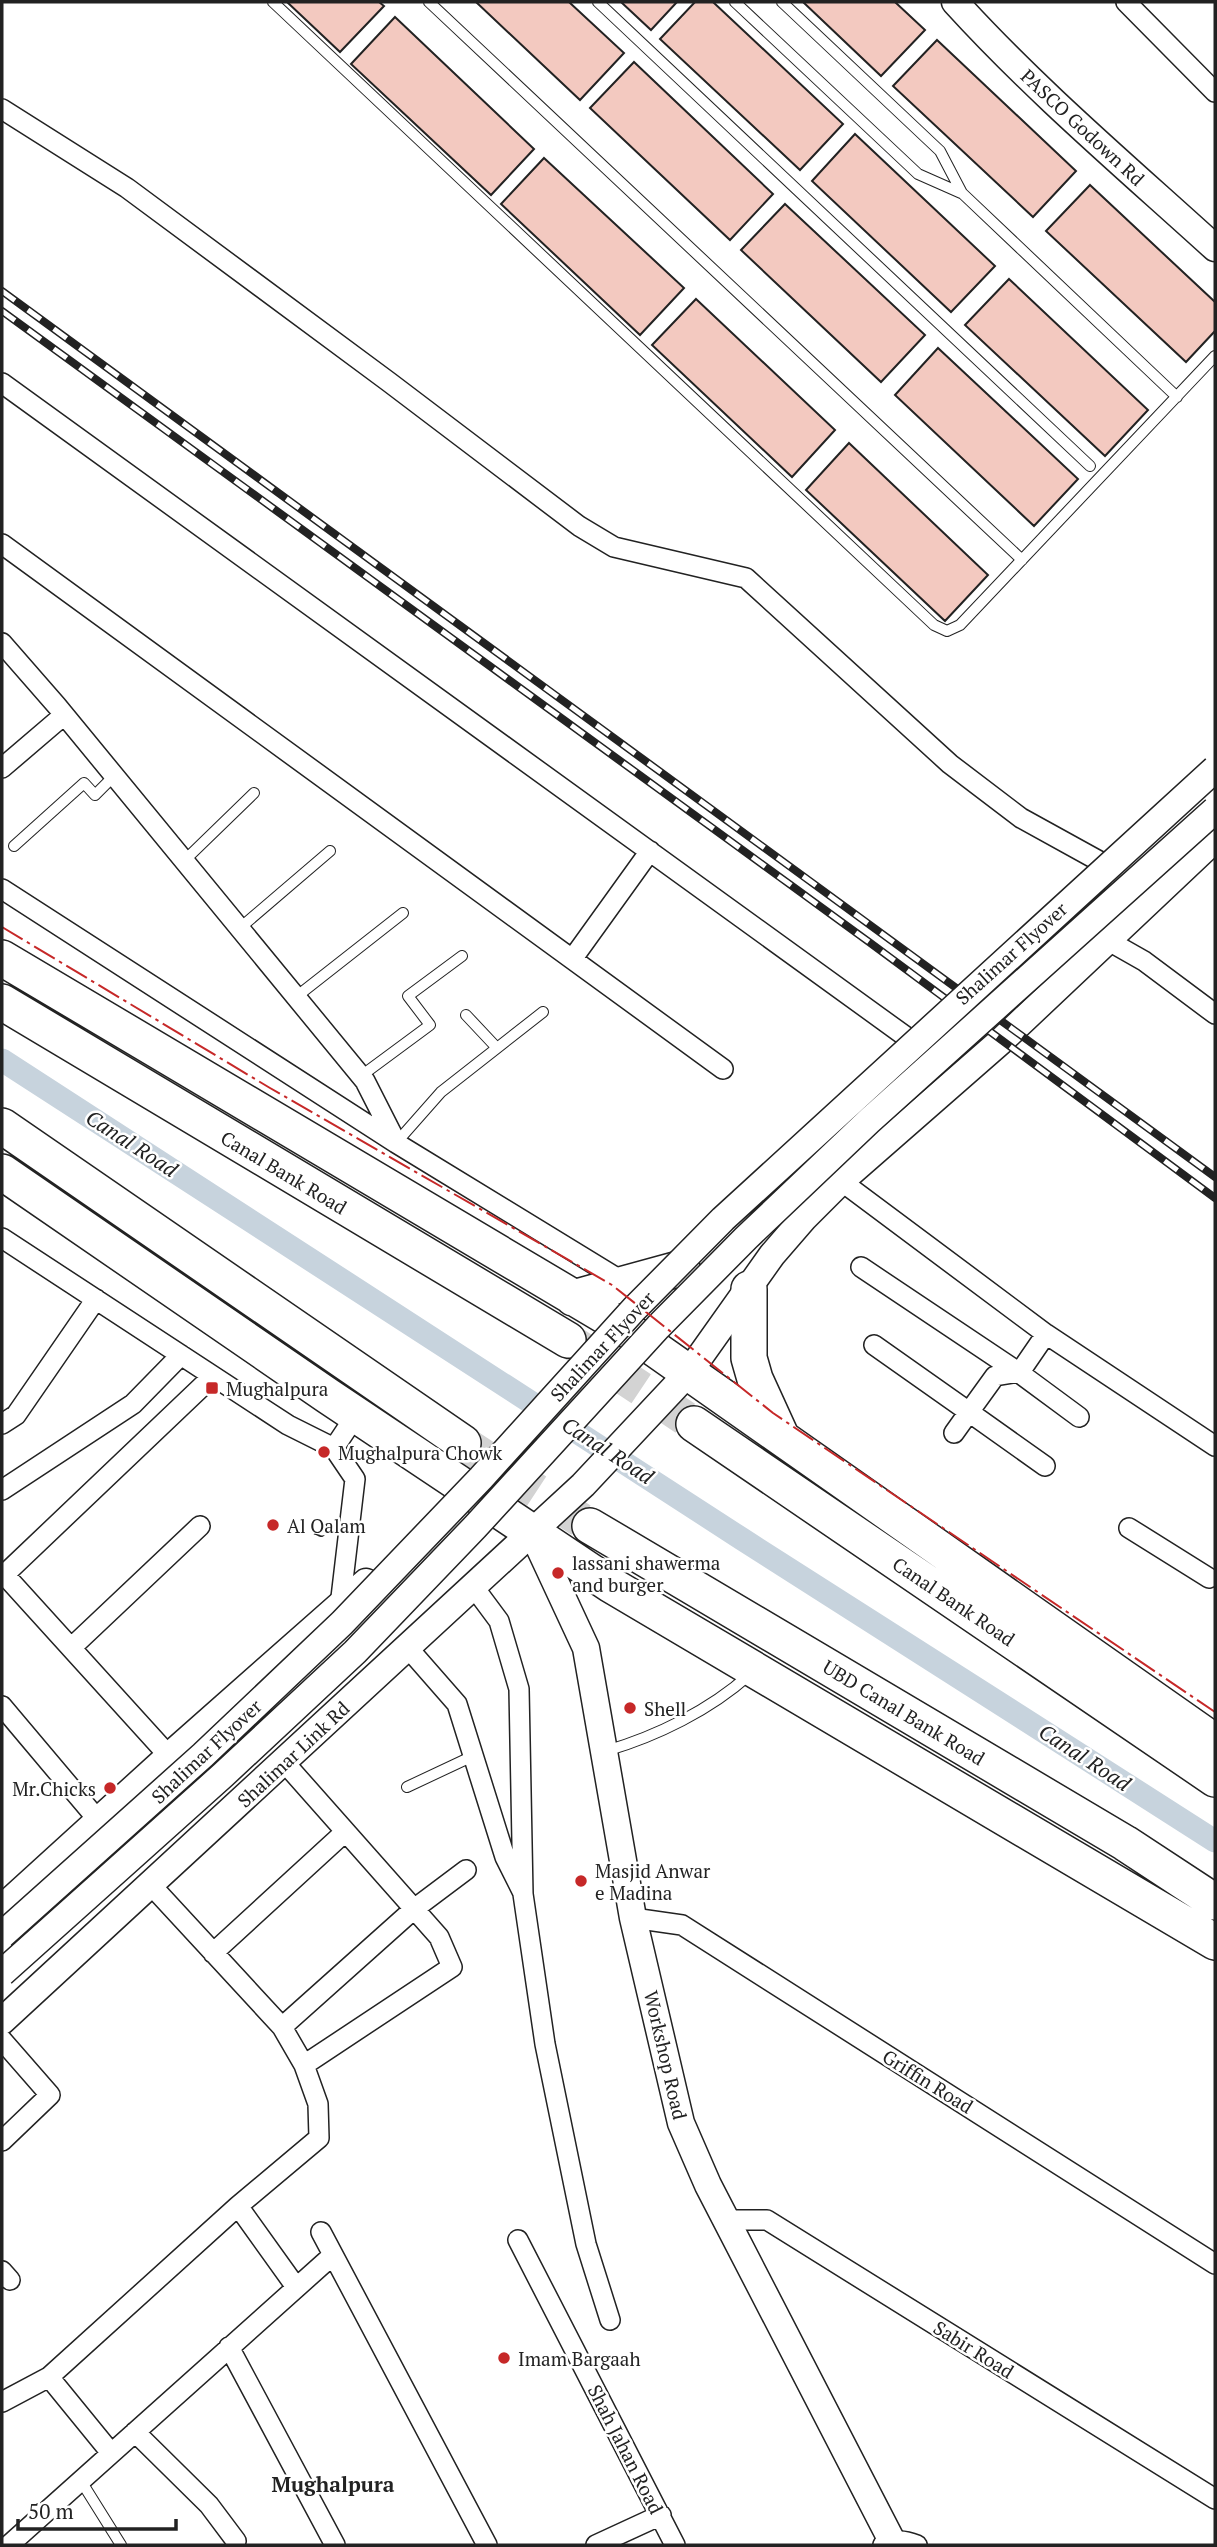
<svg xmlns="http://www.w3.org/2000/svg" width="1217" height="2547" viewBox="0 0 1217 2547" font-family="'PT Serif',serif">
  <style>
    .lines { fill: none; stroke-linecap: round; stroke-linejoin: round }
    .canal { stroke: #c7d3dd; stroke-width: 23 }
    .building { fill: #f3c9c0; stroke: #222; stroke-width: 2 }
    .highway-tunnel { stroke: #d3d3d3; stroke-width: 35; stroke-dasharray: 35 18; stroke-linecap: butt }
    .lane-casing { stroke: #222; stroke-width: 12 }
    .street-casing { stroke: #222; stroke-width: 22 }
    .secondary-casing { stroke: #222; stroke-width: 29 }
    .highway-casing { stroke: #222; stroke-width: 38 }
    .lane { stroke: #fff; stroke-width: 10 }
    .street { stroke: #fff; stroke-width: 19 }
    .secondary { stroke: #fff; stroke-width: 26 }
    .highway { stroke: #fff; stroke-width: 35 }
    .rail-casing { stroke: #222; stroke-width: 8 }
    .rail { stroke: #fff; stroke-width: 5; stroke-dasharray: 16; stroke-linecap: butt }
    .secondary-bridge-casing { stroke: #222; stroke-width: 29; stroke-linecap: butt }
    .secondary-bridge { stroke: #fff; stroke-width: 26 }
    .power { stroke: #c62828; stroke-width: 2; stroke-dasharray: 24 5 3.5 5; stroke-linecap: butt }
    .poi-dot { fill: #c62828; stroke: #fff; stroke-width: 2.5 }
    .labels { text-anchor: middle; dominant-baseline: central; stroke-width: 5; stroke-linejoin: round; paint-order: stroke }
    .street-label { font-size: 19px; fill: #222; stroke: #fff }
    .poi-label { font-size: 19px; fill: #222; stroke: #fff; text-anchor: start }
    .water-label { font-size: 21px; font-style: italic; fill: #222; stroke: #fff }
    .neighbourhood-label { font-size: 21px; font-weight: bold; fill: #222; stroke: #fff }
  </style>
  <rect width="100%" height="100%" fill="#fff"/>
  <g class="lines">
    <path class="canal" d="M2,1060L742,1539L1215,1841"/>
  </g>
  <path class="building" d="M287,2H379L384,6L340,52Z
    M476,2H569L624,53L580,100Z
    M621,2H677L651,30Z
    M695,2H713L843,124L800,170L660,39Z
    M803,2H895L925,30L881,76Z
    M395,17L534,149L491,195L351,64Z
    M937,40L1076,171L1033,217L893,86Z
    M634,62L773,194L730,240L590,108Z
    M855,134L995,266L951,312L812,181Z
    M544,158L684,288L640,335L501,204Z
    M1090,185L1215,302V331L1186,362L1046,231Z
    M785,204L925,335L881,382L741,250Z
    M1009,279L1148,410L1105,456L965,325Z
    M696,299L835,430L792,477L652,345Z
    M938,348L1078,479L1034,526L895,395Z
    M849,443L988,575L945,621L806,490Z"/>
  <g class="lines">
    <path class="highway-tunnel" d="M568,1340L694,1424
      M463,1443L590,1526"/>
    <defs>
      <path id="lane" d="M273,2L934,625L947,631L960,625L1215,356
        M429,2L1022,560
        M598,2L1090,466
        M735,2L918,174L961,193
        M782,2L940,151L962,193L1177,397
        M14,846L84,783L95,795L114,776
        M184,861L254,793
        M240,928L330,851
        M296,997L403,913
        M466,1015L497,1048
        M361,1076L430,1025L408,996L462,956
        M396,1143L441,1092L543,1012
        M606,1751C657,1736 710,1710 749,1675
        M407,1787L473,1756
        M81,2481L121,2545"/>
      <path id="street" d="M1126,2L1215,92
        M2,109L127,188L389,382L579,526L614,547L746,578L950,764L1021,818L1099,861
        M2,383L905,1036
        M2,544L723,1069
        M2,643L57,706L365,1081L396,1142
        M2,768L64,715
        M2,889L396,1143L625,1283
        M1107,940L1144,961L1215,1014
        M573,958L650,851
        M841,1181L1046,1334L1215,1446
        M2,1238L288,1425L334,1448L355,1479L340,1606
        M861,1267L1018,1372L1079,1417
        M874,1345L969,1412L995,1376L1018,1372L1022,1369L1046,1334
        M2,1424L16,1415L96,1299
        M954,1433L969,1412L1045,1466
        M334,1448L356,1415
        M2,1490L133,1404L181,1355
        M1129,1528L1209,1578
        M2,1572L169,1756
        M4,1575L213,1376
        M473,1586L499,1621L519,1689L523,1894L545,2044L586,2244L610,2320
        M71,1648L200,1526
        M408,1648L457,1704L505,1857L523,1893
        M2,1706L98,1820
        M284,1762L439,1937L452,1967L304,2065
        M633,1918L682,1925L1215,2264
        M213,1953L345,1832
        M282,2027L414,1909L466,1870
        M2,2040L50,2095L2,2141
        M238,2206L296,2287
        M726,2220H767L1215,2499
        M321,2232L487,2545
        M518,2240L675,2545
        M2,2271L10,2280
        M229,2347L335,2545
        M49,2377L111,2453
        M2,2402L49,2377L238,2206L319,2138L318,2104L304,2065L282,2027L150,1884
        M135,2432L209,2505L236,2541
        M9,2545L333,2255
        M596,2545L661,2515
        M883,2545C895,2539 904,2540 917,2545"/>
      <path id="secondary" d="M955,2C1035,90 1127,168 1215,248
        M532,1532L586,1648L633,1918L681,2123L708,2185L894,2545
        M2,1908L169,1756L366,1582
        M2,2021L583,1485L689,1372L772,1255L804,1218L841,1181L1001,1041L1215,839"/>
      <path id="highway" d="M2,958L625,1328L1215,1742
        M2,1002L568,1340
        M2,1126L463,1443
        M2,1172L328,1396L611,1585L1215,1942
        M749,1289V1358L755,1379L781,1436
        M573,1298L682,1268
        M694,1424L1215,1779
        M590,1526L1125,1843L1215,1902"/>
    </defs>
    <use href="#lane" class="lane-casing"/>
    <use href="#street" class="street-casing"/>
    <use href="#secondary" class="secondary-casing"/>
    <use href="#highway" class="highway-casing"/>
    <use href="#lane" class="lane"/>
    <use href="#street" class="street"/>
    <use href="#secondary" class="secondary"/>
    <use href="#highway" class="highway"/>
    <defs>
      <path id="rail" d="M2,291L1215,1177
        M2,311L869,942L1215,1198"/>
    </defs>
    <use href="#rail" class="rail-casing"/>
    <use href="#rail" class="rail"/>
    <defs>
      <path id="secondary-bridge" d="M2,1935L203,1755L342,1623L481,1478L634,1309L723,1219L1215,769
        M2,1973L223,1775L355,1652L475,1527L658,1327L746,1238L869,1121L1215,810"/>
    </defs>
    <use href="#secondary-bridge" class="secondary-bridge-casing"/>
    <use href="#secondary-bridge" class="secondary-bridge"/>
    <path class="power" d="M2,927L270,1088L612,1285L773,1413L1215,1712"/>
  </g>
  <g class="poi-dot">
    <rect x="205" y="1381" width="14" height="14" rx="3.5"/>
    <circle cx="324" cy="1452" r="7"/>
    <circle cx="273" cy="1525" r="7"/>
    <circle cx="558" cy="1573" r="7"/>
    <circle cx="630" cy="1708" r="7"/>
    <circle cx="110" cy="1788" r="7"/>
    <circle cx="581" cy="1881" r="7"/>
    <circle cx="504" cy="2358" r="7"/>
  </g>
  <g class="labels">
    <g class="street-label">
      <text transform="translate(1083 127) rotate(43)">PASCO Godown Rd</text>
      <text transform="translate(1011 953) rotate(-42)">Shalimar Flyover</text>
      <text transform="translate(284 1172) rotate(31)">Canal Bank Road</text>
      <text transform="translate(602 1346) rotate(-47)">Shalimar Flyover</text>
      <text transform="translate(954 1601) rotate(34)">Canal Bank Road</text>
      <text transform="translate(904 1712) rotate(31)">UBD Canal Bank Road</text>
      <text transform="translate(206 1751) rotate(-43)">Shalimar Flyover</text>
      <text transform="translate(293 1754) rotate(-43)">Shalimar Link Rd</text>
      <text transform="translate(666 2055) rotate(77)">Workshop Road</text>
      <text transform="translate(928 2081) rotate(32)">Griffin Road</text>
      <text transform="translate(974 2349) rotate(32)">Sabir Road</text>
      <text transform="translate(626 2449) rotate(63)">Shah Jahan Road</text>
    </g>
    <g class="poi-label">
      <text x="226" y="1388">Mughalpura</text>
      <text x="338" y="1452">Mughalpura Chowk</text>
      <text x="287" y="1525">Al Qalam</text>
      <text x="572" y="1562">lassani shawerma<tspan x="572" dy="22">and burger</tspan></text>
      <text x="644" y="1708">Shell</text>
      <text x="96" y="1788" text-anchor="end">Mr.Chicks</text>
      <text x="595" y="1870">Masjid Anwar<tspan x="595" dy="22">e Madina</tspan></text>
      <text x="518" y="2358">Imam Bargaah</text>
    </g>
    <g class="water-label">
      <text transform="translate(132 1143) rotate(33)">Canal Road</text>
      <text transform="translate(608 1450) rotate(33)">Canal Road</text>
      <text transform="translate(1085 1757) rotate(33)">Canal Road</text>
    </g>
    <g class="neighbourhood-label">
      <text x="333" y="2484">Mughalpura</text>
    </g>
  </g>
  <rect width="1217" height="2547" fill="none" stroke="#222222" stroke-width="7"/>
  <path d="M18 2519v10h158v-10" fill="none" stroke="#222222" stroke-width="3.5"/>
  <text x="28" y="2519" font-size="21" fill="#222222" stroke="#ffffff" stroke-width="5" paint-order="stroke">50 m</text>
</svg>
